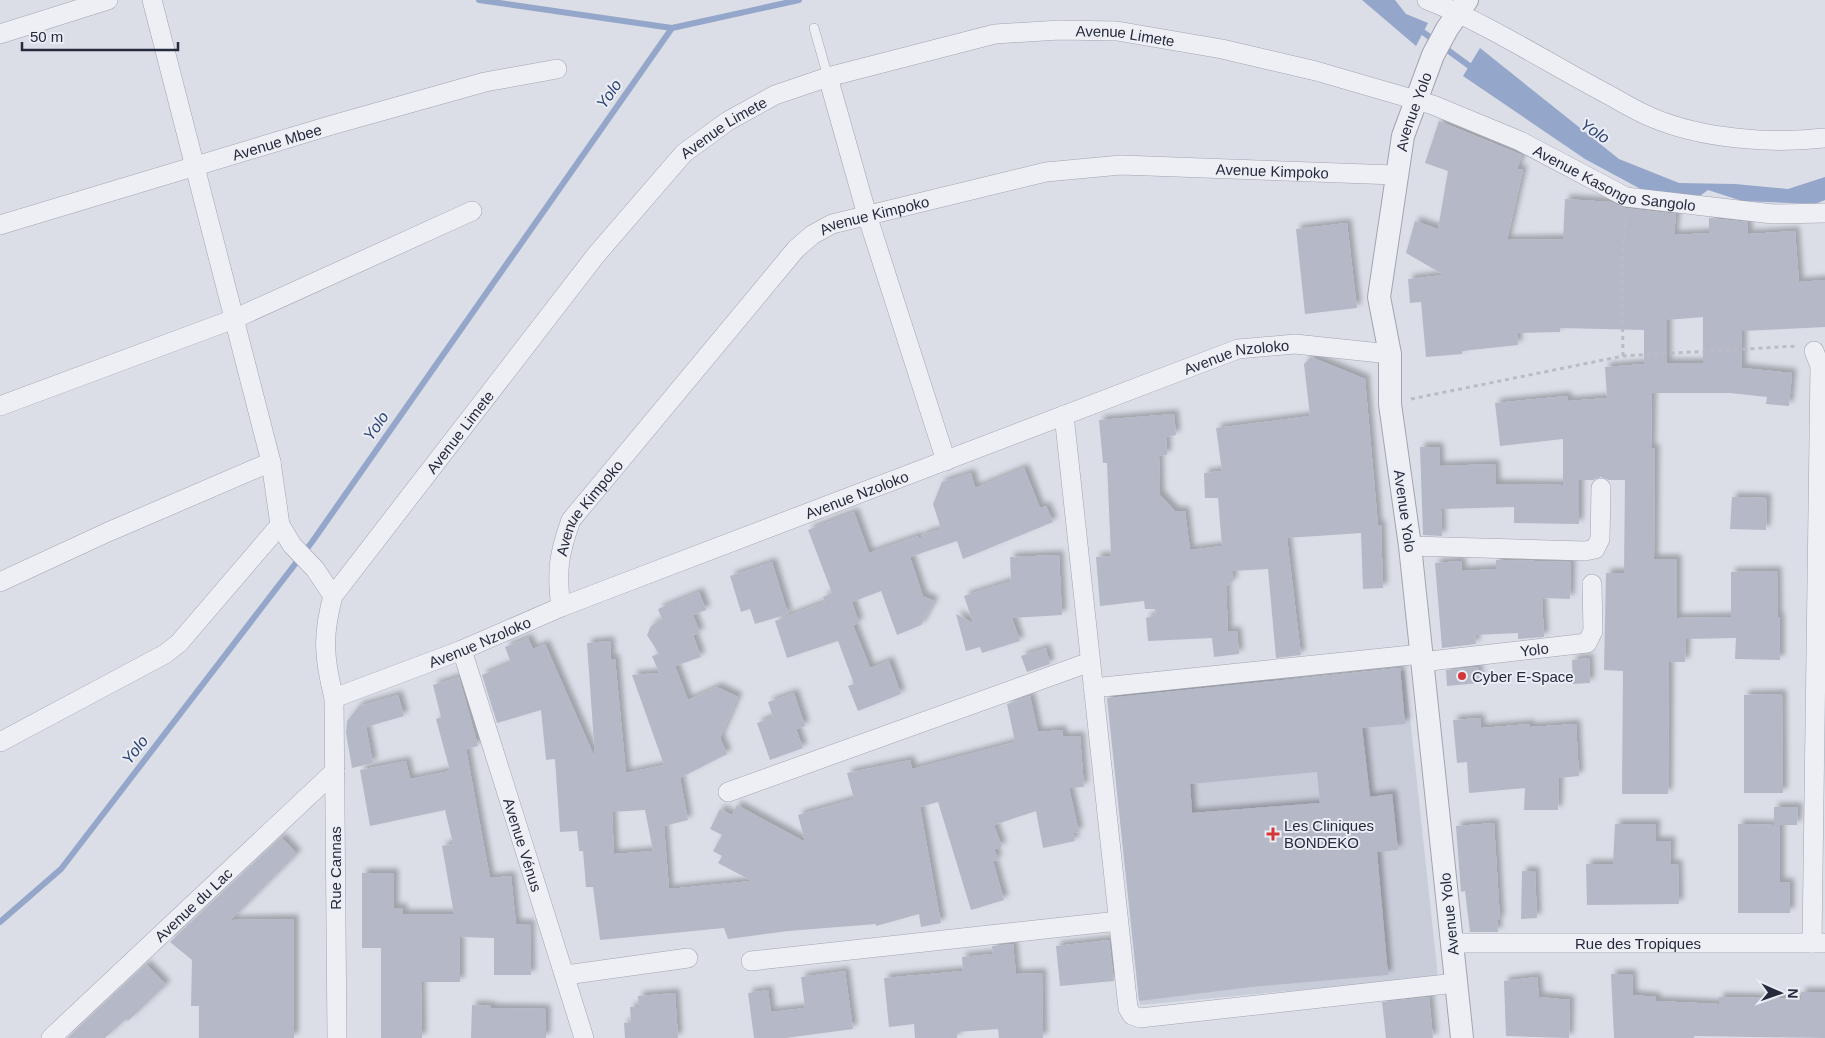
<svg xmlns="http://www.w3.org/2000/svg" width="1825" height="1038" viewBox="0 0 1825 1038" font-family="Arial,sans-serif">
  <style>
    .built { fill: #c9cdd9 }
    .water { fill: #94a6c9 }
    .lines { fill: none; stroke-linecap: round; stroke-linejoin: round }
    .stream { stroke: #94a6c9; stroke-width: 6 }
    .building { fill: #b5b9c7; fill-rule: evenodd; filter: url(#shadow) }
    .service-casing { stroke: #a1a4b1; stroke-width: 10 }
    .minor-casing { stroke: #a1a4b1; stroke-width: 20 }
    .tertiary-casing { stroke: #a1a4b1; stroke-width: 24 }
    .path { stroke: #babcc5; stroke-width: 3; stroke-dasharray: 4 4; stroke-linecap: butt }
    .service { stroke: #eeeff5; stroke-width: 9 }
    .minor { stroke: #eeeff5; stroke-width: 19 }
    .tertiary { stroke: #eeeff5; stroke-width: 22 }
    .poi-dot { fill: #d43738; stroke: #eaedf4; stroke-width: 2 }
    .labels { text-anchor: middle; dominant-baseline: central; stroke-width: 4; stroke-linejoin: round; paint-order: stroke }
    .street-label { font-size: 15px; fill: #252a3d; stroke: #eaedf4 }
    .poi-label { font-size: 15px; fill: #252a3d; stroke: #eaedf4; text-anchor: start }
    .water-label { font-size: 16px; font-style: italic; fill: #2d4273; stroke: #eaedf4 }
  </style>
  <defs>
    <filter id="shadow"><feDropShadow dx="4.5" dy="-4.5" stdDeviation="2.5" flood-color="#0004"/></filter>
  </defs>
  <rect width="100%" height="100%" fill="#dbdee7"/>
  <path class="built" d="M1405,671L1438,977L1140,1005L1108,690Z"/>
  <path class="water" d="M1362,0H1395L1406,14L1428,23L1416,46Z
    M1480,48L1619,159L1679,183L1735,184L1788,189L1825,177V200L1815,204L1742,201L1708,190L1693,201L1648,193L1585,159L1463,76Z"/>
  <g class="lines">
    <path class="stream" d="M479,0L672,28
      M1416,27L1475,70
      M0,922L61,869L312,542L672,28L799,0"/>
  </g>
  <path class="building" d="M1439,121L1522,155L1517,169L1523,170L1507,240L1563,239L1565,199L1611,202L1625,208L1676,214L1674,235L1709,233V218L1748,222V234L1795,231L1799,282L1825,280V327L1742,331V368L1792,373L1789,406L1766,404L1767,397L1730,393H1652L1651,449L1655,448L1654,559H1677V618L1731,617V572L1777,571L1778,617H1780V660L1735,659L1736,638L1686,639L1685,662H1669L1668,794H1622L1623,671L1604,670L1606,573H1624L1625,480H1609L1601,477L1593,480H1579V524L1514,523V507L1441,509L1442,536L1423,535L1420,447H1439L1440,466L1495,464L1496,484L1563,485V439L1500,446L1495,403L1567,396L1568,401L1607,398L1605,367L1644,364V330L1560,328V332L1517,333L1518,345L1462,351V354L1426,357L1421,302L1410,303L1408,279L1444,275L1406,253L1415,221L1438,229L1448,171L1425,163ZM1703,317V363H1667V320Z
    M1347,223L1357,308L1305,314L1296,229Z
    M1311,357L1365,379L1378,525H1381L1383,588L1363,589L1361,533L1287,538L1301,655L1276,658L1268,569L1232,571L1233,581L1226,586L1228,632L1237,631L1239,654L1214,657L1212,638L1148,641L1146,618L1156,615L1155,609H1145L1144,601L1100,606L1096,557L1111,556L1107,463H1103L1099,420L1174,414L1176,435L1166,437L1167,455L1159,456L1160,495L1175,511H1185L1190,550L1222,546L1218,498H1205L1204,473L1222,471L1216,428L1310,416L1304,364Z
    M1024,468L1040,508L1046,506L1053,522L963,559L957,541L910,557L923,596L934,601L921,625L897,635L881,591L852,602L859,623L853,625L870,668L889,661L901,694L858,711L848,686L854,684L838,641L787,658L775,621L825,602L823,597L832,593L808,530L854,512L869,553L918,536L920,540L922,535L941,529L933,504L942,482L971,473L975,488Z
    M1732,497L1767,498L1766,530L1730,529Z
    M1059,555L1062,615L1012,618L1020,641L982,653L980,647L966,651L956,614L973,623L964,596L1011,581L1010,557Z
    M1496,560L1571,562L1570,599L1542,598L1544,637L1518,639V633L1475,635L1476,644L1442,648L1435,563L1461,561L1462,571L1496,569Z
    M772,562L788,614L755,624L750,609L741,612L730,576Z
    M699,592L706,610L693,615L700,633L693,635L701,657L675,666L688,700L717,687L738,697L720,738L727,754L680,778L688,820L664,826L669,889L752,881L718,863L722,856L713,851L722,835L710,829L720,809L732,815L737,805L805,842L798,815L854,799L847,773L910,760L912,769L1015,742L1007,704L1030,696L1038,732L1062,730L1063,737L1080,736L1084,787L1069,788L1079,832L1073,833L1075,841L1043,848L1036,811L994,825L1002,847L994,849L998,860L993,861L1004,900L971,910L938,802L920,807L941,923L921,927L919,914L876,926V924L788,931L728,939L724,928L600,940L593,887H586L583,851H579L577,831L560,832L555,759L546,760L541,710L497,723L482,675L511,663L505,647L528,638L533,649L545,644L595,758L587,643L610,641L611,659H615L626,773L664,765L632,675L659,673L652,656L659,654L647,635L651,626L662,619L658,609ZM645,810L653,851L614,854L612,812Z
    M1046,648L1050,664L1027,672L1021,656Z
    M1589,658L1590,683L1573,684L1572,660Z
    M1478,667L1479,683L1447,686L1446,670Z
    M1400,668L1405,724L1362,728L1370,797L1392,794L1398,850L1377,852L1388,975L1250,987L1139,1001L1107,698ZM1317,772L1320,803L1192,813L1190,784Z
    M459,677L478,746L466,749L490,878L511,876L516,924H530L531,975H494V938L460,937V982H421L422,1038H381V948H362V873H394V908H403V914H454L442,846L453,844L445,810L370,826L360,770L406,761L410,779L450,771L436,719L441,717L433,685Z
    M794,693L805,726L796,729L803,748L770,760L757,723L773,717L768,702Z
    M1782,694L1783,793H1744V695Z
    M398,695L404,716L366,727L373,763L352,768L346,733L347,721L359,706Z
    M1480,718L1481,728L1530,724V727L1576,724L1579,776L1559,778L1558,810H1524L1525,788L1469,793L1467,762L1457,763L1453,720Z
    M1774,807H1798L1797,825H1780V882L1790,883V913H1738V824L1774,825Z
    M1494,823L1500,920H1497L1498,932H1470L1465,891L1461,892L1456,826Z
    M1615,824H1656L1655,841H1671L1670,864H1678L1679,904L1587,905L1586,864H1613Z
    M281,837L297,854L231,920L294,919V1038H199V1006H191L192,960L170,942Z
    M1522,871H1535L1537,918L1521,919Z
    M1109,940L1114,981L1060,986L1056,946Z
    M1013,944L1016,974L1042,973L1043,1038H999L998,1029L957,1032V1038H915L914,1024L889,1027L884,978L963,971L962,957L993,954L992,946Z
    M146,964L166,985L128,1021L126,1019L105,1038H67Z
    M845,971L853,1029L786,1038H754L748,993L768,990L771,1012L805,1008L801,977Z
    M1611,974H1632L1633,995L1656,997V1001L1719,1004V997L1801,999V992H1825V1038L1694,1036V1038H1614Z
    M1537,977L1539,997L1570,1000L1569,1038L1506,1036L1504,981Z
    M675,993L678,1038H625L624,1023L631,1022L630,1007H639L638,996Z
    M1429,997L1433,1038H1386L1382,1002Z
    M472,1005L491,1006V1008L546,1009V1038H471Z"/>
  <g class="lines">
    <defs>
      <path id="service" d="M814,28L828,77"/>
      <g id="minor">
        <path d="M152,0L271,462L280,525L292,545L315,569L333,596"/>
        <path d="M1427,0C1491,25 1549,64 1609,95C1623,103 1638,112 1653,118C1703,139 1771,144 1825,138"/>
        <path d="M0,34L108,0"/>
        <path d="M828,77L867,215L946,461"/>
        <path id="s1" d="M0,225L332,125L485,82L557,69"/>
        <path d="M0,406L234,319L472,211"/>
        <path d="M1064,415L1128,1008L1132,1015L1140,1018L1456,983"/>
        <path d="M1410,546L1585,551L1595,549L1600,539L1601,488"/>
        <path d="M0,582L108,532L271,462"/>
        <path id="s2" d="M561,607C556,571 559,553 571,520L796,249L812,235L832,224L1046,172L1121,165L1396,175"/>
        <path id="s3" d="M462,650L584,1038"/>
        <path id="s4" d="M1421,662L1587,643L1593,631L1592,584"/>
        <path d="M1093,688L1421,654"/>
        <path id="s5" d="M334,698L462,650L561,607L1238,349L1295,344L1390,354"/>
        <path d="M0,742L165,654L179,643L280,525"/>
        <path d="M728,792L1090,662"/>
        <path id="s6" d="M1452,943H1823"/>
        <path d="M1812,943L1820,366L1814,351"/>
        <path d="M751,961L1118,921"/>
        <path d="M566,975L688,958"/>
        <path id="s7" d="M51,1038L335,771"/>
        <path id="s8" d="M337,1038L334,698C324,659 322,636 333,596L596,255L684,153L728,121L775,95L828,77L995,34L1060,30L1117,31L1222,49L1316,71L1433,105L1520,141L1626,197L1773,214L1825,213"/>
      </g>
      <g id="tertiary">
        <path id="s9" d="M1462,1038L1410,546L1390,404V354L1379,297L1403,136L1433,55L1447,29L1467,0"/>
      </g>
    </defs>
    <use href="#service" class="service-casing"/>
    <use href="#minor" class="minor-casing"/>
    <use href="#tertiary" class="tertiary-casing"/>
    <path class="path" d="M1623,356L1622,274L1625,217
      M1411,399L1623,356L1797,346"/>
    <use href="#service" class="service"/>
    <use href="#minor" class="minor"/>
    <use href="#tertiary" class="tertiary"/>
  </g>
  <g class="poi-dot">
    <circle cx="1462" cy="676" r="5"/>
    <path d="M1270.5 826.5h5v5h5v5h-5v5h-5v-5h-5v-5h5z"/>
  </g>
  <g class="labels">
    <g class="street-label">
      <text stroke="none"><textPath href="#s8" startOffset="1476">Avenue Limete</textPath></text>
      <text stroke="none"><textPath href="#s9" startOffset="935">Avenue Yolo</textPath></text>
      <text stroke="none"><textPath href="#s8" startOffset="1056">Avenue Limete</textPath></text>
      <text stroke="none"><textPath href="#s1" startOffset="289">Avenue Mbee</textPath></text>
      <text stroke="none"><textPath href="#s2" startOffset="932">Avenue Kimpoko</textPath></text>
      <text stroke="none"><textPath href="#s8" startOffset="1990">Avenue Kasongo Sangolo</textPath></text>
      <text stroke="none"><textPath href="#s2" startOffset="528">Avenue Kimpoko</textPath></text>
      <text stroke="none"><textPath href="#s5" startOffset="966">Avenue Nzoloko</textPath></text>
      <text stroke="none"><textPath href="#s8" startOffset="651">Avenue Limete</textPath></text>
      <text stroke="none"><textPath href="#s5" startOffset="561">Avenue Nzoloko</textPath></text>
      <text stroke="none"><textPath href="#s2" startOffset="108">Avenue Kimpoko</textPath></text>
      <text transform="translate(1405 511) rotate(82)">Avenue Yolo</text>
      <text stroke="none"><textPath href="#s5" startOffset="156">Avenue Nzoloko</textPath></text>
      <text stroke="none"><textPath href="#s4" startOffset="114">Yolo</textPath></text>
      <text stroke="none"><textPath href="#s3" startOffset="204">Avenue Vénus</textPath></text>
      <text transform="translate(335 868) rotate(-90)">Rue Cannas</text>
      <text stroke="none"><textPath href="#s7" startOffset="195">Avenue du Lac</textPath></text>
      <text transform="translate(1449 914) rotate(-96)">Avenue Yolo</text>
      <text stroke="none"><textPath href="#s6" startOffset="186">Rue des Tropiques</textPath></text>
    </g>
    <g class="poi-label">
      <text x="1472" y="676">Cyber E-Space</text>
      <text x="1284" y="825">Les Cliniques<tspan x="1284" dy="17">BONDEKO</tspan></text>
    </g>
    <g class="water-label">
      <text transform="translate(609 94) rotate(-55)">Yolo</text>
      <text transform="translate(1595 131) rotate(33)">Yolo</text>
      <text transform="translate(376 426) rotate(-55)">Yolo</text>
      <text transform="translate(135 750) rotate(-52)">Yolo</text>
    </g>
  </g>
  <g transform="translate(1780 993) rotate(92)" stroke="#eaedf4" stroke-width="4" paint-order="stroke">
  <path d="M0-4L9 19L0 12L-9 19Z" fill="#252a3d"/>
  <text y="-8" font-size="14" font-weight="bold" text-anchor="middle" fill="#252a3d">N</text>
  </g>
  <path d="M22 42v8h156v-8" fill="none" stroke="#252a3d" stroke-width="2.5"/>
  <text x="30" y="42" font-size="15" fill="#252a3d" stroke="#eaedf4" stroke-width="4" paint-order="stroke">50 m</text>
</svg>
